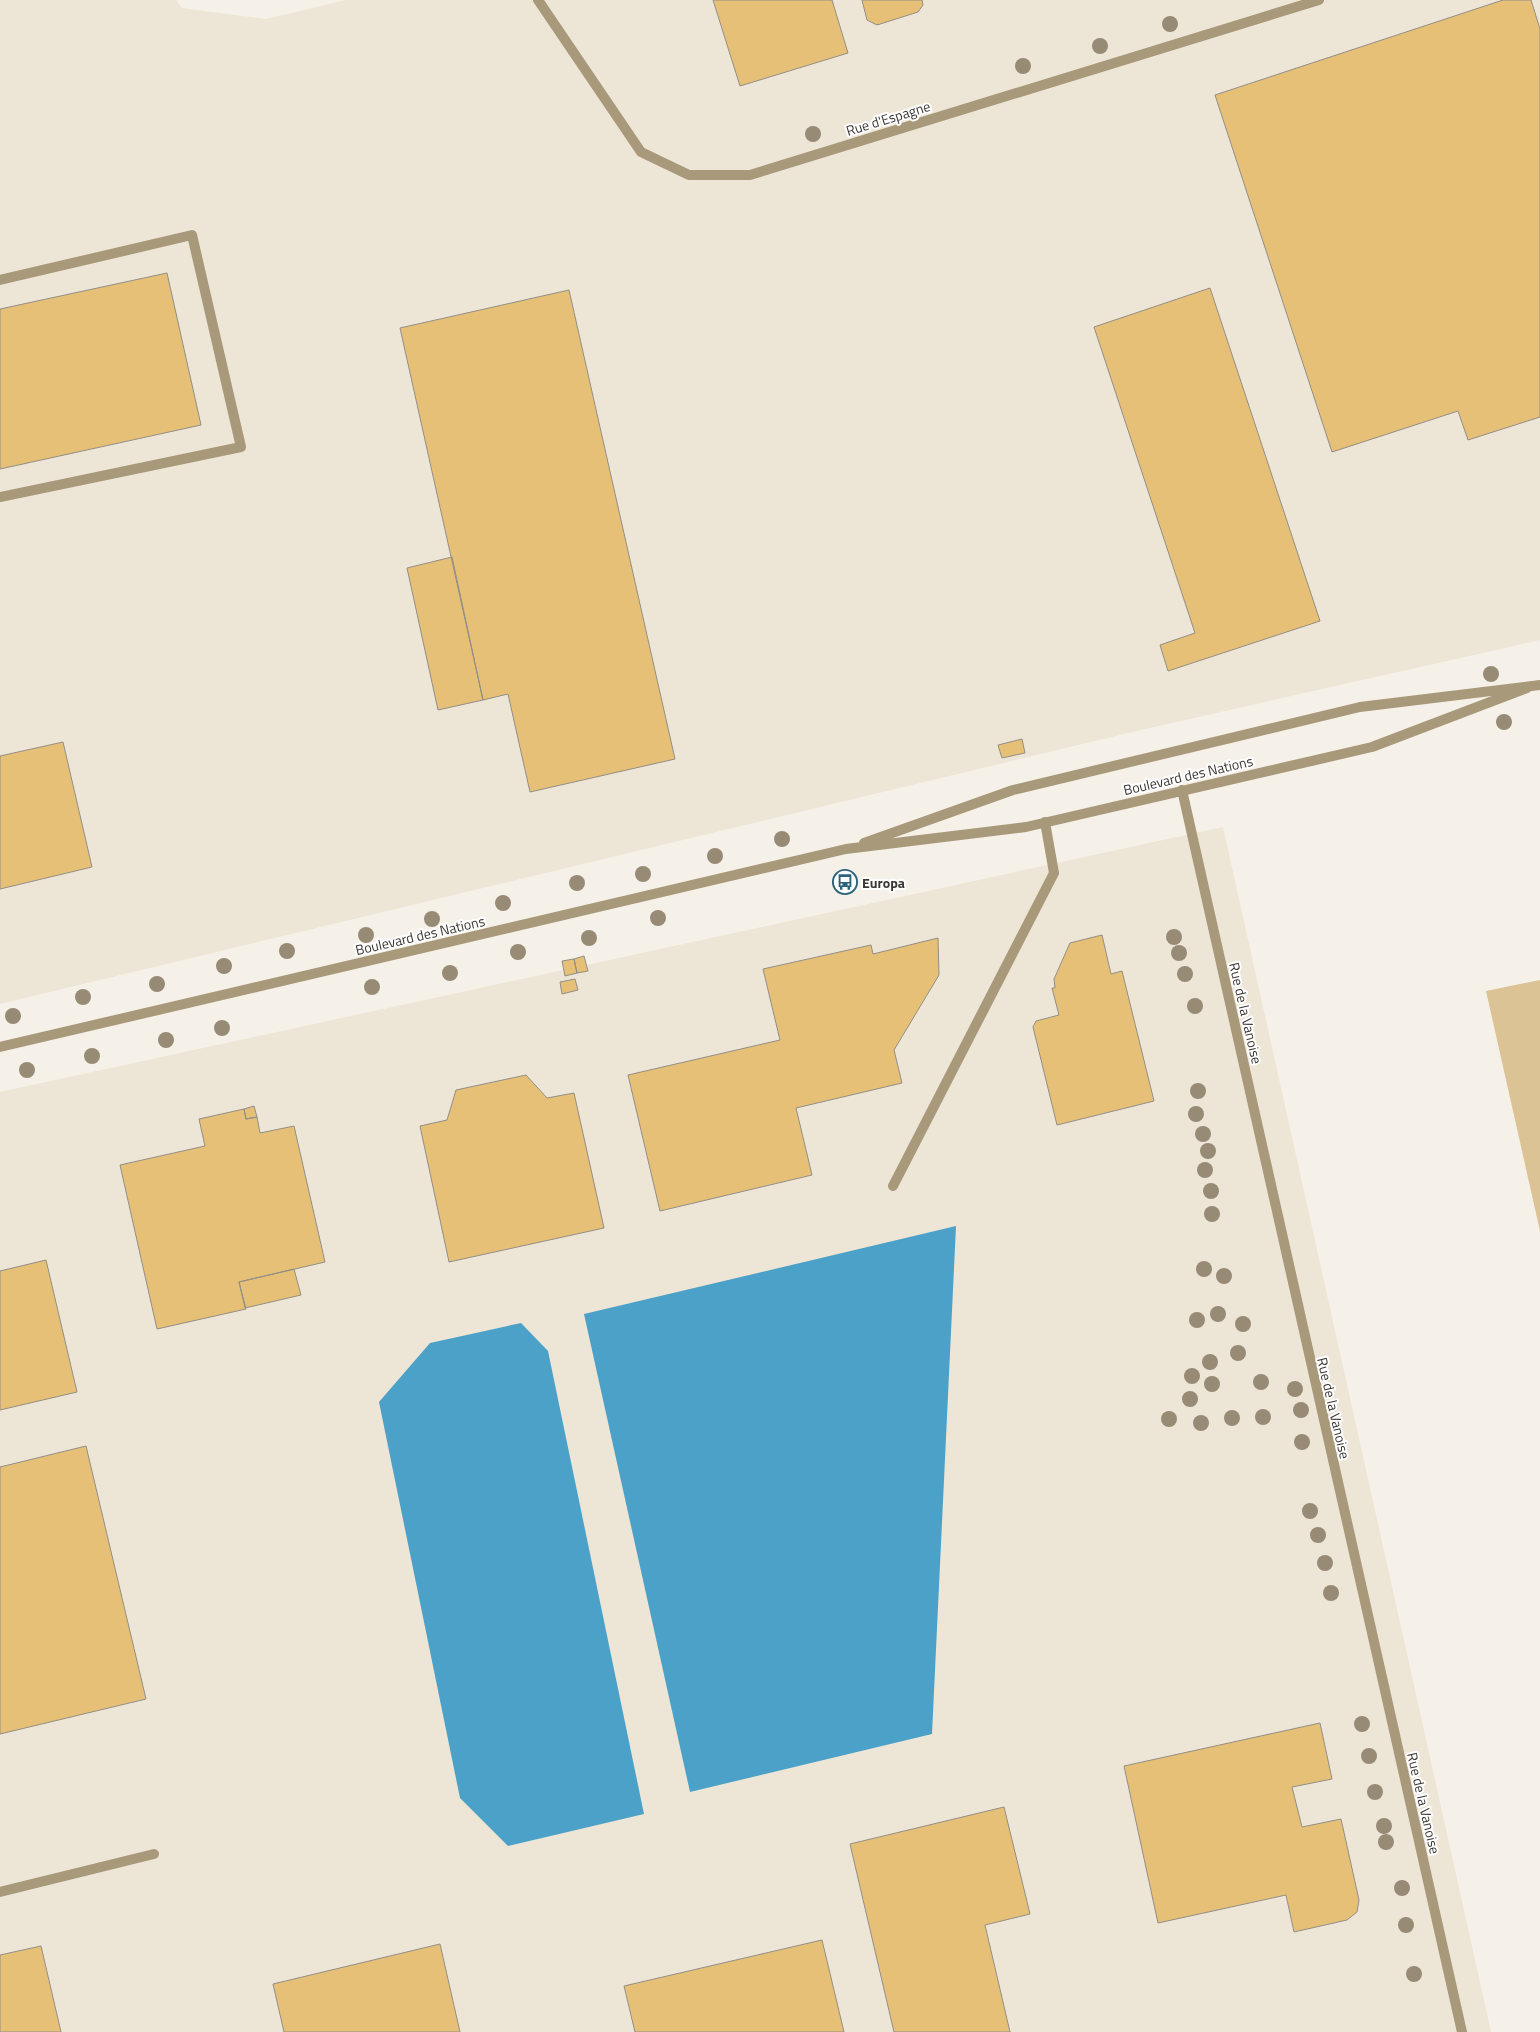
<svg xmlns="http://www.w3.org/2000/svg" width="1540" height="2032" viewBox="0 0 1540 2032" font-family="'Titillium Web',sans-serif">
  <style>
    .built { fill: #ede5d6 }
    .green { fill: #dcc395 }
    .water { fill: #4ca1c9 }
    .building { fill: #e7c078; stroke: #928e86 }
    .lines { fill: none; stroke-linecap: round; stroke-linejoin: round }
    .service { stroke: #a9997b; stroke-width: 10 }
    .minor { stroke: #a9997b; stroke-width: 10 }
    .tree { fill: #978b76 }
    .labels { text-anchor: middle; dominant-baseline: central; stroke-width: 4; stroke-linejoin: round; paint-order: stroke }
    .street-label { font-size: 14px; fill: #3a3835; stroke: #fff }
    .poi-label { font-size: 14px; font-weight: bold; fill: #3a3835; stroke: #fff; text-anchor: start }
  </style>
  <rect width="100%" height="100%" fill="#f6f1e8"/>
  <path class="built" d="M0,0H176L182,8L266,19L346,0H1540V640L1145,729L0,1004Z
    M1223,827L1491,2032H0V1092Z"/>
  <path class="green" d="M1540,980V1231L1486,991Z"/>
  <path class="water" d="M956,1226L932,1734L690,1792L584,1314Z
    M521,1323L548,1351L644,1814L508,1846L460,1798L379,1402L430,1343Z"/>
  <path class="building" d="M713,0H832L848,53L740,86Z
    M862,0H922L923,5L918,12L877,25L867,20Z
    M1503,0H1531L1540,29V417L1468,440L1458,411L1332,452L1215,95Z
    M167,273L201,425L0,469V309Z
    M1210,288L1320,621L1168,671L1160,645L1195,633L1094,327Z
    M569,290L675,759L530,792L508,694L483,700L400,328Z
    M452,557L483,700L438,710L407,568Z
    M1022,739L1025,753L1002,758L998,745Z
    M63,742L92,867L0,889V756Z
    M1102,935L1111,974L1122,971L1154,1101L1057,1125L1033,1027L1036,1021L1059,1015L1052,988H1055L1054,979L1070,943Z
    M938,938L939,975L894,1050L902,1083L796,1108L812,1175L660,1211L628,1075L780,1040L763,969L871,945L873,954Z
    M584,956L588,971L577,973L574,959Z
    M574,959L577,973L565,976L562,961Z
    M575,979L578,990L562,994L560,982Z
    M526,1075L547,1098L574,1093L604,1228L449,1262L420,1126L447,1120L456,1090Z
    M254,1106L257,1117L246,1119L244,1109Z
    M244,1109L246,1119L257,1117L260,1133L294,1126L325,1262L239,1282L246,1309L157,1329L120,1165L205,1146L199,1119Z
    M46,1260L77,1392L0,1410V1271Z
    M294,1269L301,1295L245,1308L239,1282Z
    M86,1446L146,1699L0,1734V1467Z
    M1320,1723L1332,1779L1292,1787L1302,1827L1341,1819L1359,1900L1357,1912L1347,1920L1294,1932L1286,1895L1158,1923L1124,1766Z
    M1004,1807L1030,1914L985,1925L1010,2032H894L850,1844Z
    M822,1940L844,2032H635L624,1986Z
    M440,1944L460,2032H284L273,1984Z
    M41,1946L61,2032H0V1955Z"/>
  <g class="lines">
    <path class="service" d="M0,280L192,235L241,447L0,497
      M893,1186L1054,873L1045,822
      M0,1892L154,1854"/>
    <path class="minor" d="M538,0L641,152L689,175H750L1319,0
      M1182,790L1462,2032
      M864,843L1013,790L1360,707L1540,685
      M0,1047L846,849L1026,827L1372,747L1527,688"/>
  </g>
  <g class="tree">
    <circle cx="1170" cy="24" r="8"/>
    <circle cx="1100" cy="46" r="8"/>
    <circle cx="1023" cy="66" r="8"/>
    <circle cx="813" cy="134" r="8"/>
    <circle cx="1491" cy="674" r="8"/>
    <circle cx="1504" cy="722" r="8"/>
    <circle cx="782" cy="839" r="8"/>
    <circle cx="715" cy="856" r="8"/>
    <circle cx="643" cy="874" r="8"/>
    <circle cx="577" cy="883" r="8"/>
    <circle cx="503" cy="903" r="8"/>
    <circle cx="658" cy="918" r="8"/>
    <circle cx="432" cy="919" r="8"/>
    <circle cx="366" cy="935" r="8"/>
    <circle cx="1174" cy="937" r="8"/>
    <circle cx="589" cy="938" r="8"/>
    <circle cx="287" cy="951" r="8"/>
    <circle cx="518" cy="952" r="8"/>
    <circle cx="1179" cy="953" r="8"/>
    <circle cx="224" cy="966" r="8"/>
    <circle cx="450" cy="973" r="8"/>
    <circle cx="1185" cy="974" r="8"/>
    <circle cx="157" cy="984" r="8"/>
    <circle cx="372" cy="987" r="8"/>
    <circle cx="83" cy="997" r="8"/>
    <circle cx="1195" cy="1006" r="8"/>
    <circle cx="13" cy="1016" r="8"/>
    <circle cx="222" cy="1028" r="8"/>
    <circle cx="166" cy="1040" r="8"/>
    <circle cx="92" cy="1056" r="8"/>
    <circle cx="27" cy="1070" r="8"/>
    <circle cx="1198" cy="1091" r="8"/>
    <circle cx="1196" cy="1114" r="8"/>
    <circle cx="1203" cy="1134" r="8"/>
    <circle cx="1208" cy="1151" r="8"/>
    <circle cx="1205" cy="1170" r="8"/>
    <circle cx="1211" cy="1191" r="8"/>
    <circle cx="1212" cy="1214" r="8"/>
    <circle cx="1204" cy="1269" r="8"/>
    <circle cx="1224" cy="1276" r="8"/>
    <circle cx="1218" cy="1314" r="8"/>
    <circle cx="1197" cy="1320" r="8"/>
    <circle cx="1243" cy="1324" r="8"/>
    <circle cx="1238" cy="1353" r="8"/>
    <circle cx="1210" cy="1362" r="8"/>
    <circle cx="1192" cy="1376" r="8"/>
    <circle cx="1261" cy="1382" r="8"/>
    <circle cx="1212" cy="1384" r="8"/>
    <circle cx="1295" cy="1389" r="8"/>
    <circle cx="1190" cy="1399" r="8"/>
    <circle cx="1301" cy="1410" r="8"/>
    <circle cx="1263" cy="1417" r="8"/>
    <circle cx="1232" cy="1418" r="8"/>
    <circle cx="1169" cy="1419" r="8"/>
    <circle cx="1201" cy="1423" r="8"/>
    <circle cx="1302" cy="1442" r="8"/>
    <circle cx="1310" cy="1511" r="8"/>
    <circle cx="1318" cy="1535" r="8"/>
    <circle cx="1325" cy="1563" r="8"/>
    <circle cx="1331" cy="1593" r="8"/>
    <circle cx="1362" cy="1724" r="8"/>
    <circle cx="1369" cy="1756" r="8"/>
    <circle cx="1375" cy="1792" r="8"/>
    <circle cx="1384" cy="1826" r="8"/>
    <circle cx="1386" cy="1842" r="8"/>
    <circle cx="1402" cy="1888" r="8"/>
    <circle cx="1406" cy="1925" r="8"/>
    <circle cx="1414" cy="1974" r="8"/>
  </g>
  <defs>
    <symbol id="bus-ring" viewBox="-11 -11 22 22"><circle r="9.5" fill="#fff" stroke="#2b637d" stroke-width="1.5"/><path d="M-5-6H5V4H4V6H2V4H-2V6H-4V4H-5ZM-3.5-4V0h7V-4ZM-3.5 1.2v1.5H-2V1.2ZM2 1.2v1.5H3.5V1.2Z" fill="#2b637d"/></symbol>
  </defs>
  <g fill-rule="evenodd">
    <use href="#bus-ring" x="831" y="868" width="28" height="28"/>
  </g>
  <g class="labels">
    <g class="street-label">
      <text transform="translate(888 118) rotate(-17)">Rue d'Espagne</text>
      <text transform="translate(1188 775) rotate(-13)">Boulevard des Nations</text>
      <text transform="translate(420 935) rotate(-13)">Boulevard des Nations</text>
      <text transform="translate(1246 1013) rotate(77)">Rue de la Vanoise</text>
      <text transform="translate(1334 1408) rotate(77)">Rue de la Vanoise</text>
      <text transform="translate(1424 1803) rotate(77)">Rue de la Vanoise</text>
    </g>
    <g class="poi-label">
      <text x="862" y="882">Europa</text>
    </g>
  </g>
</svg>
